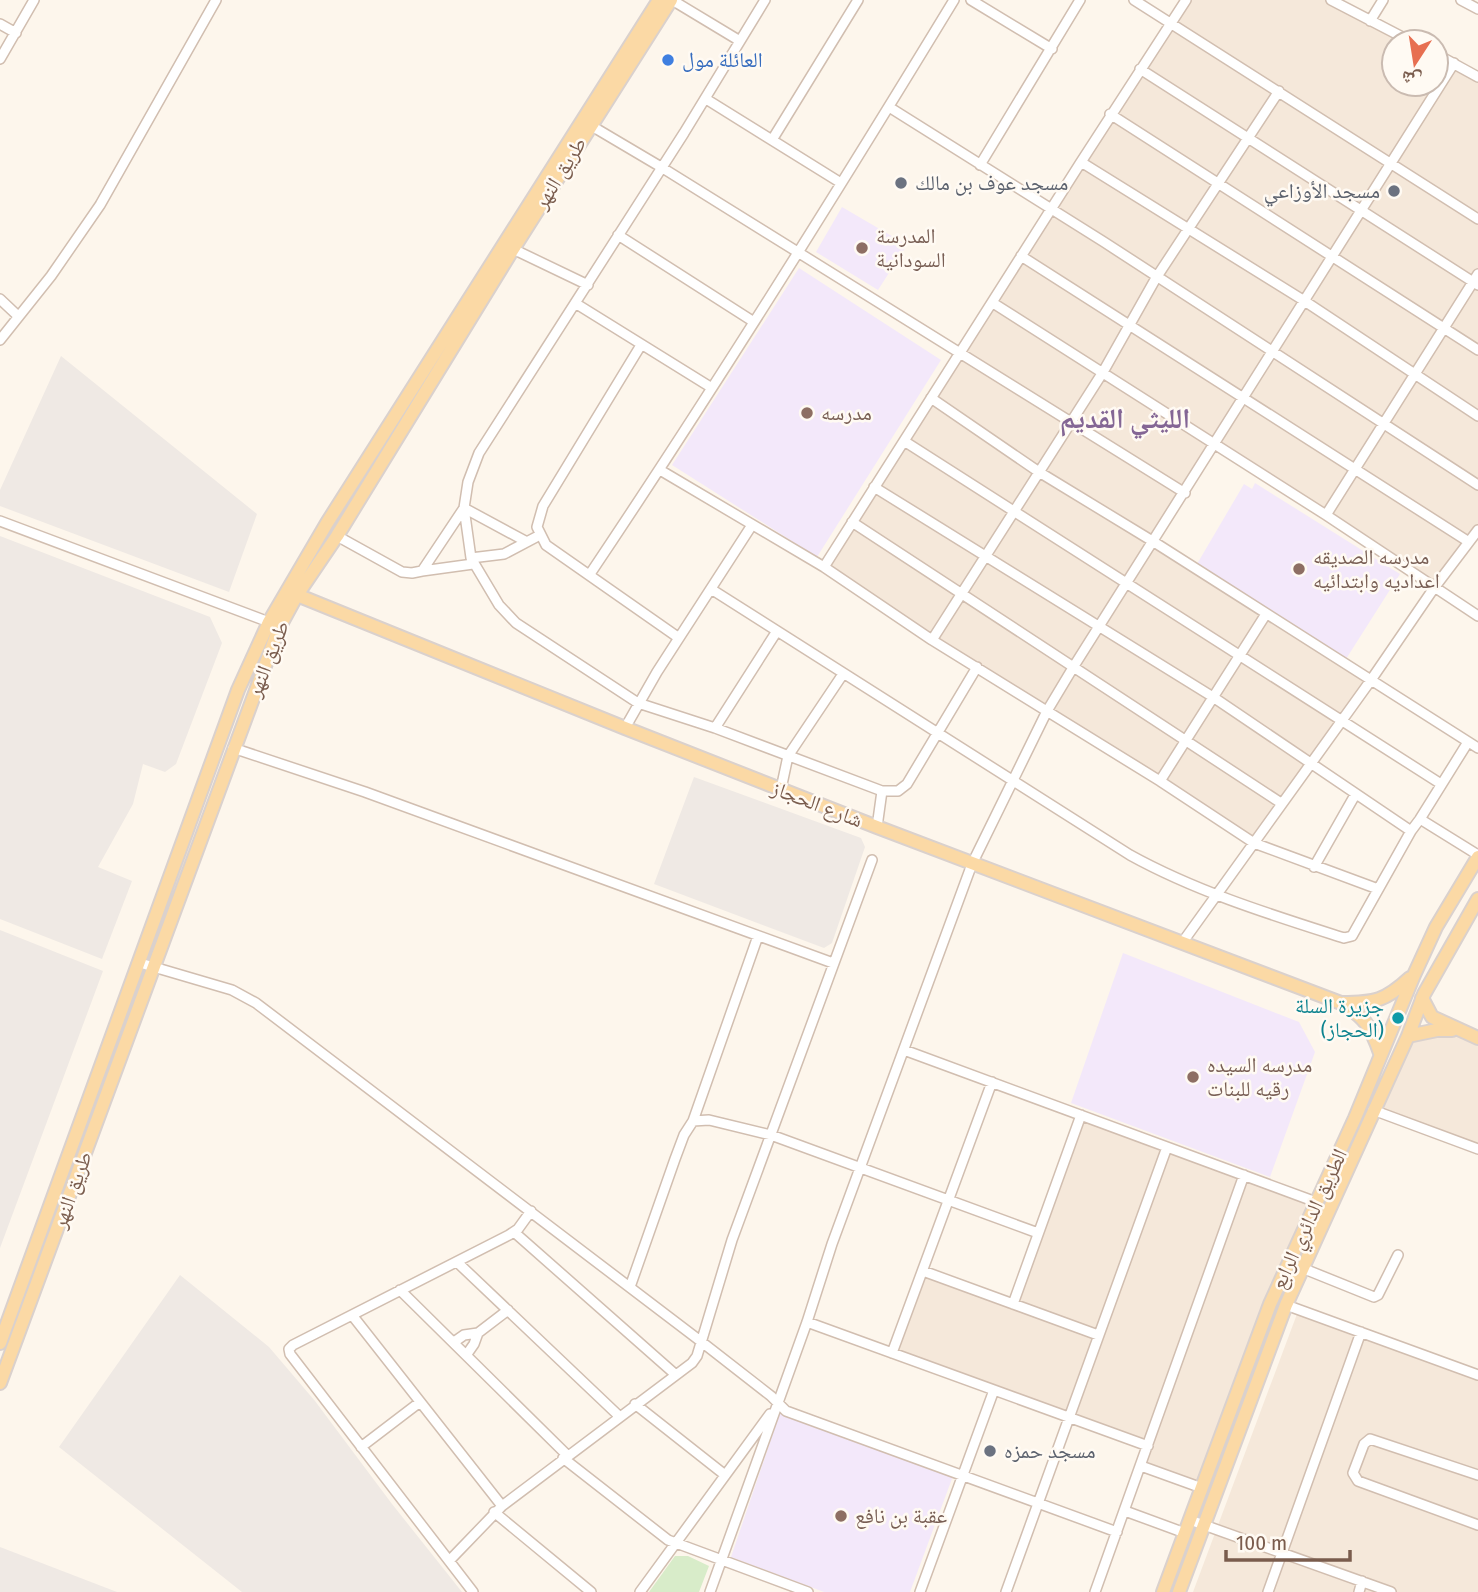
<svg xmlns="http://www.w3.org/2000/svg" width="1478" height="1592" viewBox="0 0 1478 1592" font-family="'Fira Sans Condensed','Noto Naskh Arabic',sans-serif">
  <style>
    .residential { fill: #f5e8da }
    .industrial { fill: #efe9e4 }
    .education { fill: #f3e8fa }
    .green { fill: #d8ecc9 }
    .lines { fill: none; stroke-linecap: round; stroke-linejoin: round }
    .minor-casing { stroke: #d1beb0; stroke-width: 12 }
    .major-casing { stroke: #dad1cd; stroke-width: 16 }
    .minor { stroke: #fff; stroke-width: 9 }
    .major { stroke: #fbd9a5; stroke-width: 12 }
    .shop-dot { fill: #3f7fe0; stroke: #fffaf3; stroke-width: 2.5 }
    .worship-dot { fill: #6b7280; stroke: #fffaf3; stroke-width: 2.5 }
    .education-dot { fill: #8d6e63; stroke: #fffaf3; stroke-width: 2.5 }
    .culture-dot { fill: #0f9aa8; stroke: #fffaf3; stroke-width: 2.5 }
    .labels { text-anchor: middle; dominant-baseline: central; stroke-width: 5; stroke-linejoin: round; paint-order: stroke }
    .shop-label { font-size: 21px; fill: #366cbe; stroke: #fffaf3; text-anchor: start }
    .street-label { font-size: 21px; fill: #7a5c4d; stroke: #fffaf3 }
    .worship-label { font-size: 21px; fill: #5b616d; stroke: #fffaf3; text-anchor: start }
    .education-label { font-size: 21px; fill: #785e54; stroke: #fffaf3; text-anchor: start }
    .culture-label { font-size: 21px; fill: #0d838f; stroke: #fffaf3; text-anchor: end }
    .district-label { font-size: 28px; font-weight: bold; fill: #846695; stroke: #fffaf3 }
  </style>
  <rect width="100%" height="100%" fill="#fdf6ec"/>
  <path class="residential" d="M1187,0H1330L1408,42H1394V84H1436V57L1478,80V528L1434,588L1214,446L1154,542L1371,680L1254,842L824,567Z
    M1438,1031L1478,1039V1149L1373,1109L1407,1043Z
    M1081,1115L1316,1202L1201,1488L1139,1465L1146,1448L893,1354L923,1271L1013,1304Z
    M1297,1314L1478,1378V1592H1193Z"/>
  <path class="industrial" d="M61,356L257,514L229,592L0,506V490Z
    M0,536L210,617L222,643L176,764L165,772L143,764L133,804L98,867L132,881L102,959L0,919Z
    M694,777L861,838L865,847L832,943L824,948L654,884Z
    M0,930L103,971L0,1248Z
    M180,1275L269,1347L315,1401L392,1504L462,1592H242L59,1447Z
    M0,1547L117,1592H0Z"/>
  <path class="education" d="M842,207L907,245L878,290L816,252Z
    M799,268L941,360L817,557L672,465Z
    M1255,483L1400,574L1346,659L1197,564L1244,484L1252,489Z
    M1123,953L1299,1022L1315,1052L1270,1177L1071,1103Z
    M780,1413L953,1476L910,1592H824L731,1557Z"/>
  <path class="green" d="M675,1556H688L709,1566L699,1592H649Z"/>
  <g class="lines">
    <defs>
      <path id="minor" d="M672,0L740,41
        M765,0L684,133L479,453L468,482L464,508L471,558L499,605L516,623L638,703L715,728L882,791H898L907,784L977,667
        M971,0L1052,49
        M1134,0L1478,219
        M1186,0L1081,162L1303,300L1478,416
        M1331,0L1412,42
        M1461,0L1478,9
        M1370,21L1383,0
        M0,24L16,33
        M1436,54L1478,77
        M0,59L34,0
        M1140,69L1478,285
        M706,99L841,183
        M889,107L1104,242L1478,485
        M1110,114L1478,350
        M590,125L661,167L1185,493
        M772,140L858,0
        M980,165L1080,0
        M618,235L754,322
        M513,249L588,285
        M1021,256L1469,542
        M0,299L18,316
        M575,303L712,388
        M993,303L1326,515L1478,616
        M0,340L51,276L100,205L216,0
        M641,345L543,506L537,527L546,545L679,638
        M931,398L1039,472L1154,542L1478,748
        M904,441L1441,784
        M660,470L824,567L932,640L1160,781L1254,843L1378,889
        M874,487L1213,697L1411,831L1420,819L1478,855
        M1326,515L1478,274
        M0,521L269,622
        M852,522L1281,803
        M337,536L402,572L412,573L422,571L464,508L527,542
        M471,558L504,554L540,535
        M824,567L1081,162
        M422,571L473,564
        M590,574C716,386 836,194 954,0
        M711,589L1130,855C1197,892 1272,915 1344,938L1352,936L1411,831
        M932,640L1103,372L1156,278L1279,91
        M625,728L657,672L752,525
        M715,728L777,631
        M233,748L365,792L833,963
        M1160,781L1266,614
        M781,789L788,756L843,674
        M1420,819L1468,742
        M877,827L882,791
        M1314,867L1355,795
        M1182,943L1371,680L1434,588L1478,530
        M140,963L232,990L256,1003L703,1343L771,1396L786,1411L1117,1532
        M904,1050L1316,1202
        M1373,1110L1478,1149
        M693,1121L758,936
        M514,1232L676,1375
        M457,1262L619,1416
        M1302,1268L1374,1297L1378,1295L1398,1255
        M923,1271L1098,1335
        M630,1287L675,1159L684,1135L693,1121L709,1120L771,1135L1038,1233
        M400,1290L567,1455
        M1013,1304L1081,1115
        M1286,1305L1478,1375
        M352,1315L502,1506
        M807,1322L1148,1446
        M454,1342L464,1335L478,1333L508,1310
        M892,1353L992,1082
        M467,1354L474,1344L478,1333
        M635,1404L725,1475
        M361,1447L420,1402
        M563,1458L668,1540L808,1592
        M1141,1466L1202,1488
        M1478,1475L1370,1439L1364,1444L1353,1473L1358,1481L1478,1525
        M1125,1511L1185,1533
        M494,1512L591,1592
        M1190,1520L1391,1592
        M449,1561L502,1506L692,1363L697,1356L732,1240L872,860
        M473,1592L290,1354L289,1349L293,1345L509,1235L518,1229L531,1211
        M640,1592L770,1414
        M710,1592L807,1322L832,1244L972,864L1047,711L1074,666L1454,63
        M920,1592L994,1390
        M1006,1592L1167,1147
        M1095,1592L1244,1175
        M1268,1592L1361,1332
        M1359,1592L1362,1581"/>
      <path id="major" d="M297,595L625,728L877,827L1341,1003C1365,1017 1371,1027 1380,1053
        M1422,998L1432,1017L1478,1038
        M1342,1003C1375,1003 1385,1001 1410,978
        M1408,1036L1437,1030H1452
        M0,1343L238,690L269,622L327,523L659,0
        M0,1383L279,628L297,595L337,536L513,249L671,0
        M1163,1592L1270,1304L1355,1118L1414,975L1436,927L1478,857
        M1179,1592L1286,1305L1408,1036L1424,994L1478,899"/>
    </defs>
    <use href="#minor" class="minor-casing"/>
    <use href="#major" class="major-casing"/>
    <use href="#minor" class="minor"/>
    <use href="#major" class="major"/>
  </g>
  <circle class="shop-dot" cx="668" cy="60" r="7"/>
  <g class="worship-dot">
    <circle cx="901" cy="183" r="7"/>
    <circle cx="1394" cy="191" r="7"/>
    <circle cx="990" cy="1451" r="7"/>
  </g>
  <g class="education-dot">
    <circle cx="862" cy="248" r="7"/>
    <circle cx="807" cy="413" r="7"/>
    <circle cx="1299" cy="569" r="7"/>
    <circle cx="1193" cy="1077" r="7"/>
    <circle cx="841" cy="1516" r="7"/>
  </g>
  <circle class="culture-dot" cx="1398" cy="1018" r="7"/>
  <g class="labels">
    <g class="shop-label">
      <text x="682" y="60">العائلة مول</text>
    </g>
    <g class="street-label">
      <text transform="translate(560 173) rotate(-58)">طريق النهر</text>
      <text transform="translate(268 659) rotate(-68)">طريق النهر</text>
      <text transform="translate(817 804) rotate(21)">شارع الحجاز</text>
      <text transform="translate(72 1190) rotate(-70)">طريق النهر</text>
      <text transform="translate(1309 1219) rotate(-65)">الطريق الدائري الرابع</text>
    </g>
    <g class="worship-label">
      <text x="915" y="183">مسجد عوف بن مالك</text>
      <text x="1380" y="191" text-anchor="end">مسجد الأوزاعي</text>
      <text x="1004" y="1451">مسجد حمزه</text>
    </g>
    <g class="education-label">
      <text x="876" y="236">المدرسة<tspan x="876" dy="24">السودانية</tspan></text>
      <text x="821" y="413">مدرسه</text>
      <text x="1313" y="557">مدرسه الصديقه<tspan x="1313" dy="24">اعداديه وابتدائيه</tspan></text>
      <text x="1207" y="1065">مدرسه السيده<tspan x="1207" dy="24">رقيه للبنات</tspan></text>
      <text x="855" y="1516">عقبة بن نافع</text>
    </g>
    <g class="culture-label">
      <text x="1384" y="1006">جزيرة السلة<tspan x="1384" dy="24">(الحجاز)</tspan></text>
    </g>
    <g class="district-label">
      <text x="1125" y="418">الليثي القديم</text>
    </g>
  </g>
  <g transform="translate(1415 63) rotate(192)"><circle r="33" fill="#fffaf3" stroke="#cabbb1" stroke-width="2"/>
  <path d="M0-5L12 26L0 18L-12 26Z" fill="#e76f51"/>
  <text y="-10" font-size="19" font-weight="bold" text-anchor="middle" fill="#7a5c4d">ش</text>
  </g>
  <path d="M1226 1550v10h124v-10" fill="none" stroke="#7a5c4d" stroke-width="3.5"/>
  <text x="1236" y="1550" font-size="21" fill="#7a5c4d" stroke="#fffaf3" stroke-width="5" paint-order="stroke">100 m</text>
</svg>
